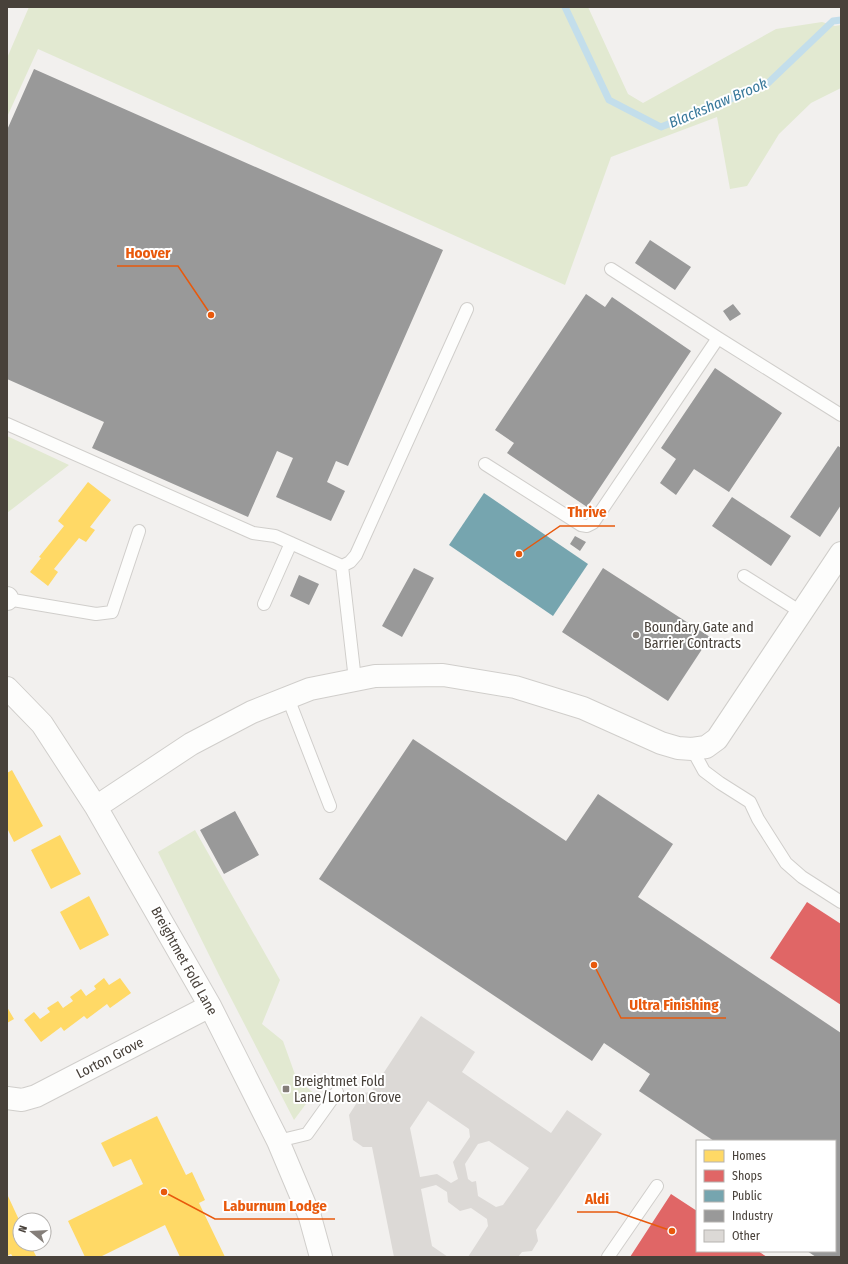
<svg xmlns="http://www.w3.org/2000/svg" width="848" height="1264" viewBox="0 0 848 1264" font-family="'Fira Sans Condensed',sans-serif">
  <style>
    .green { fill: #e2e9d1 }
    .homes { fill: #ffd966 }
    .shops { fill: #e06666 }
    .public { fill: #76a5af }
    .industry { fill: #999 }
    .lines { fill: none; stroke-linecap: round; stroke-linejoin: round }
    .stream { stroke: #c3deeb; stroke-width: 7 }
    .building { fill: #dcd9d6; fill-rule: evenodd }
    .lane-casing { stroke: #d0cecb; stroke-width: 14 }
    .street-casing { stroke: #d0cecb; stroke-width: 24 }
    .lane { stroke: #fdfdfc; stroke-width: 12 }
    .street { stroke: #fdfdfc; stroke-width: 22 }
    .poi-dot { fill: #847e79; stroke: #fff; stroke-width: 1.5 }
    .labels { text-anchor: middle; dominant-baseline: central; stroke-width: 4; stroke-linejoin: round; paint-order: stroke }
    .poi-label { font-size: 14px; fill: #48413a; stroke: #fff; text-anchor: start }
    .street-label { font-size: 14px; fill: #48413a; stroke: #fff }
    .water-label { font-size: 15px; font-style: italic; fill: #39799b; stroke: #fff }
    .leader { fill: none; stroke: #e8590c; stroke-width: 1.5 }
    .callout-dot { fill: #e8590c; stroke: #fff; stroke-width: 1.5 }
    .callout-label { font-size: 15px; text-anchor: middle; font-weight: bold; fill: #e8590c; stroke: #fff; stroke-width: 4; stroke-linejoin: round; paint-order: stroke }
  </style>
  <rect width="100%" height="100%" fill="#f2f0ee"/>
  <path class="green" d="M29,7H588L628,94L643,103L776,29L822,22L835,26L841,25V88L811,103L779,134L747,186L730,189L717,117L611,157L565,285L38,49L7,117V58Z
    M7,436L69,465L7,513Z
    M195,830L280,980L262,1024L283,1041L297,1080L314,1093L294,1120L219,975L158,852Z"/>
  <path class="homes" d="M88,482L111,500L90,527L95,530L86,542L79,538L54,569L58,572L48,586L30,572L41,558L39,557L64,526L58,521Z
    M12,770L43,826L14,842L7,828V773Z
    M60,835L81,874L51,889L31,850Z
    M89,896L109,935L80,950L60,912Z
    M104,978L109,985L120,978L131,993L110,1008L107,1004L87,1019L84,1016L64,1031L61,1027L41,1042L24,1020L34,1012L40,1019L50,1012L47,1008L58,1001L63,1008L73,1001L70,997L81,989L86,996L96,989L94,986Z
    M7,1007L14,1019L7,1023Z
    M157,1116L186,1175L192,1172L205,1200L199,1203L225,1257H180L165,1225L100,1257H85L68,1221L143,1184L131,1159L113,1167L101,1143Z
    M7,1194L20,1222V1244H30L36,1256L33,1257H13L11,1254L7,1256Z"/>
  <path class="shops" d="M807,902L841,924V1005L770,958Z
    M671,1194L697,1211V1251H758L767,1257H630Z"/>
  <path class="public" d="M484,493L588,564L553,616L449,545Z"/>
  <path class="industry" d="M34,69L443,250L348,466L336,461L327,482L345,491L331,521L276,497L293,458L277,451L248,517L92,448L104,422L7,379V130Z
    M650,240L691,267L675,290L635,263Z
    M586,294L605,307L612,297L691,351L587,507L507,453L514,443L495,430Z
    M733,304L741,314L730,321L723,311Z
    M715,368L782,413L729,492L694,469L676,495L660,483L676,459L661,448Z
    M838,446L841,448V505L820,537L790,517Z
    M732,497L791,536L771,566L712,526Z
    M575,536L586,542L580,551L570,544Z
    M414,568L434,578L402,637L382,626Z
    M603,568L710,637L668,701L562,632Z
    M299,575L319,584L309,605L290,596Z
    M413,739L566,841L598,794L673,844L638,897L841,1033V1257H816L807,1251H835V1141H714L639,1091L650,1074L604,1043L592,1061L319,879Z
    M235,811L259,855L224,874L200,830Z"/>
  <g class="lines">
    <path class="stream" d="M565,7L609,100L661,127L766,85L833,21L841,20"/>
  </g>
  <path class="building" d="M421,1016L475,1052L462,1072L551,1133L567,1110L602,1134L536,1230L538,1241L532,1251L522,1252L518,1257H468L488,1226L487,1219L471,1208L460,1211L448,1202L447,1192L436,1185L421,1189L432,1246L448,1257H394L372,1147H363L353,1140L349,1115L363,1093L371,1092ZM428,1101L469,1129L470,1137L453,1162L458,1179L451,1183L437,1174L420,1177L410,1128ZM489,1141L529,1168L503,1205L496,1207L478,1196L476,1181L472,1182L468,1179L465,1164L478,1144Z"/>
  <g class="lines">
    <defs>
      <path id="lane" d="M611,269L718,338L841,415
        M7,424L253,533L275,536L342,566L355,680
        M485,464L581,525L587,526L593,523L718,338
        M342,566L350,562L356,555L467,309
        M744,576L801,612
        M7,599L96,614L112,612L139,531
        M264,604L291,543
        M288,698L330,806
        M692,749L704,771L720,783L750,802L758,819L786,863L802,877L841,902
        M278,1141L307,1134L337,1092
        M608,1257L657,1186"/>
      <path id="street" d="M7,598V599
        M7,688L42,724L96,807L210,1006L278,1141L310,1217L321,1257
        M96,807L191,744L252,712L310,689L375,676L443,675L515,687L583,708L661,743L678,748L692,749L706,747L717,739L841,553
        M7,1098L22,1100L36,1096L210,1006"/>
    </defs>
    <use href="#lane" class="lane-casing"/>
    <use href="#street" class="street-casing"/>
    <use href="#lane" class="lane"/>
    <use href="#street" class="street"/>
  </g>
  <g class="poi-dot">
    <circle cx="636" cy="635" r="4"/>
    <rect x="282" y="1085" width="8" height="8" rx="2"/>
  </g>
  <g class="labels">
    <g class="poi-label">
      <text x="644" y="627">Boundary Gate and<tspan x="644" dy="16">Barrier Contracts</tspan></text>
      <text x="294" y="1081">Breightmet Fold<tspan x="294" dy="16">Lane/Lorton Grove</tspan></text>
    </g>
    <g class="street-label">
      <text transform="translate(184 961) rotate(61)">Breightmet Fold Lane</text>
      <text transform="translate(110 1058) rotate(-27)">Lorton Grove</text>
    </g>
    <g class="water-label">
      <text transform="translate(718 103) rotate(-23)">Blackshaw Brook</text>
    </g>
  </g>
  <path class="leader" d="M211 315L178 266H117M519 554L560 526H615M594 965L621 1018H726M672 1231L617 1212H577M164 1192L215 1219H335"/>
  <g class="callout-dot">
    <circle cx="211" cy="315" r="4"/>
    <circle cx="519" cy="554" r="4"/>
    <circle cx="594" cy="965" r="4"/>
    <circle cx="672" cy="1231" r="4"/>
    <circle cx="164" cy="1192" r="4"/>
  </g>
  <g class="callout-label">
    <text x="148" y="258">Hoover</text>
    <text x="587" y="517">Thrive</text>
    <text x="674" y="1010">Ultra Finishing</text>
    <text x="597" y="1204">Aldi</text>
    <text x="275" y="1211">Laburnum Lodge</text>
  </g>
  <rect width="848" height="1264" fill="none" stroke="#48413a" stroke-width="16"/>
  <rect x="696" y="1140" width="140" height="112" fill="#ffffff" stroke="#b6b3b0"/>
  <rect x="704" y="1150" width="20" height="12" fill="#ffd966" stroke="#b6b3b0"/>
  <text x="732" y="1160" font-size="12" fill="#48413a">Homes</text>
  <rect x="704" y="1170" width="20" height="12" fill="#e06666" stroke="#b6b3b0"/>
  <text x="732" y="1180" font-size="12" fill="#48413a">Shops</text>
  <rect x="704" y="1190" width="20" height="12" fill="#76a5af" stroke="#b6b3b0"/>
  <text x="732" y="1200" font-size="12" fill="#48413a">Public</text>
  <rect x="704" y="1210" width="20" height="12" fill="#999999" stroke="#b6b3b0"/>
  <text x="732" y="1220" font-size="12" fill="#48413a">Industry</text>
  <rect x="704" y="1230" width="20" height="12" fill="#dcd9d6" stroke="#b6b3b0"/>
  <text x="732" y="1240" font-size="12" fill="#48413a">Other</text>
  <g transform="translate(32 1232) rotate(288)"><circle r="19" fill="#ffffff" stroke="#b6b3b0"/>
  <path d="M0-3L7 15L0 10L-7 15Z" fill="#847e79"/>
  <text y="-6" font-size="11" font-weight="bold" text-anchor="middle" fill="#48413a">N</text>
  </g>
</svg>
